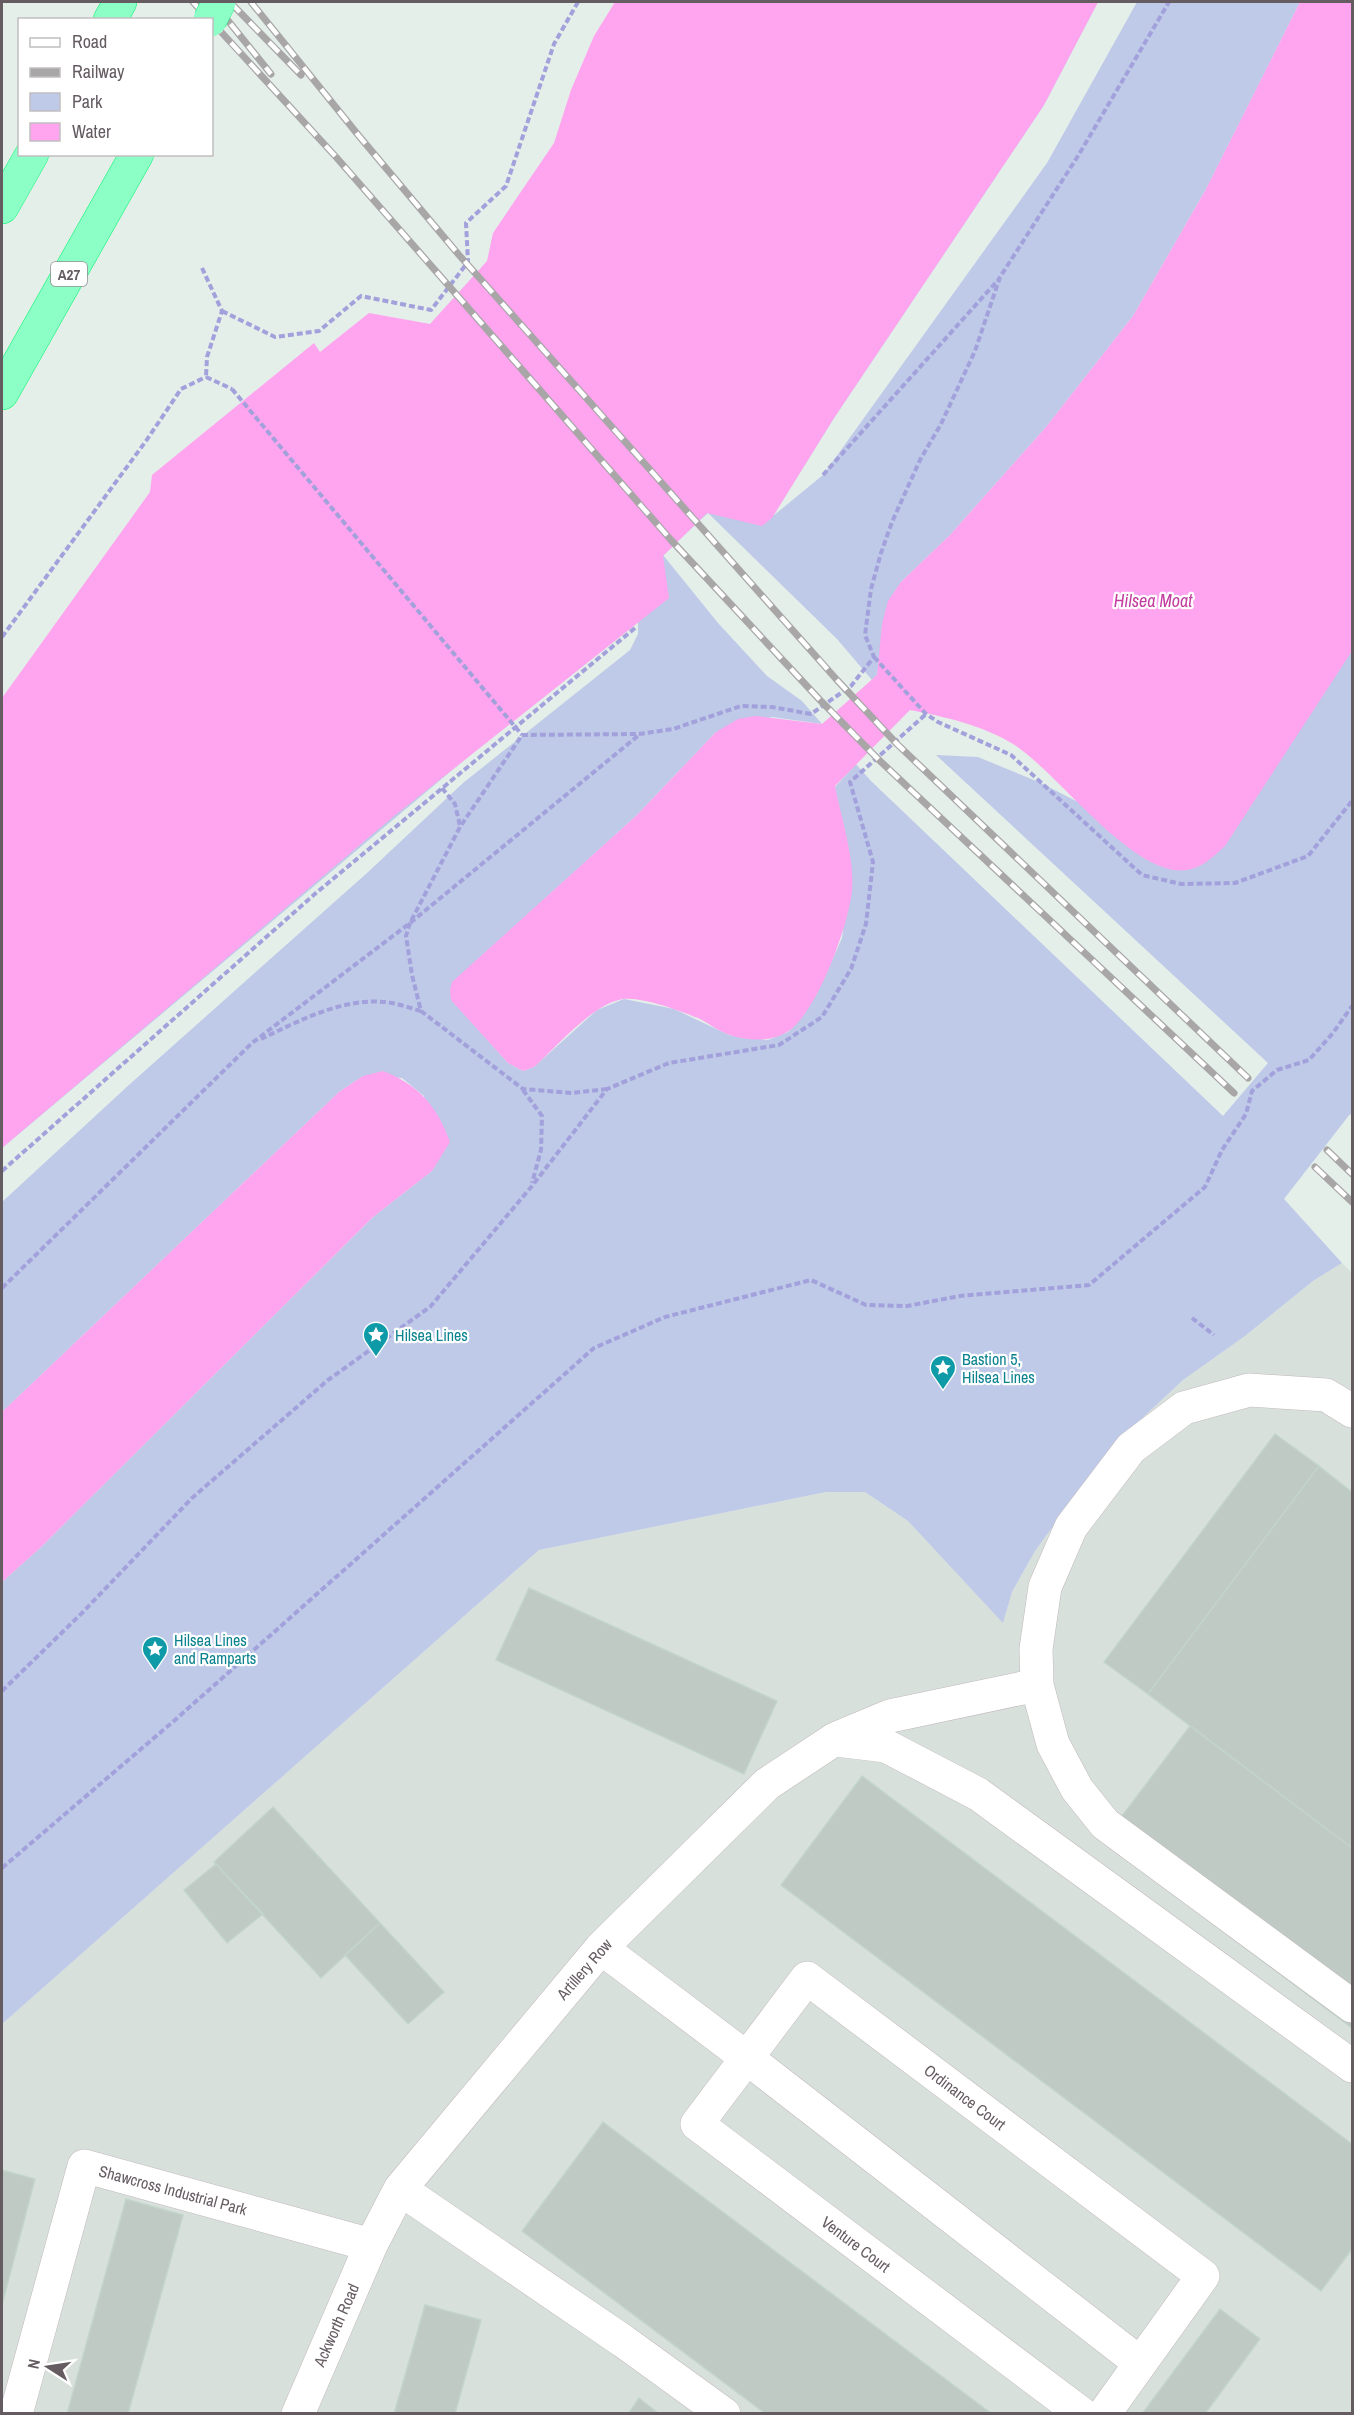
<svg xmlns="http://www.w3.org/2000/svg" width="1354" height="2415" viewBox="0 0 1354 2415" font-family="'Archivo Narrow',sans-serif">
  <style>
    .industrial { fill: #d8e0dc }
    .green { fill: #bfc9e8 }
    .water { fill: #ffa4ee }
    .building { fill: #c0cac4; stroke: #c2d5ca; stroke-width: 1.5 }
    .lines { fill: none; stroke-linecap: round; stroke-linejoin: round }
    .minor-casing { stroke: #c1b9be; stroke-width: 34 }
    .highway-casing { stroke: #00f36b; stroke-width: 34 }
    .path { stroke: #a2a1db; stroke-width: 4; stroke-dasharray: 6 3; stroke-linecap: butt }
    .minor { stroke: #fff; stroke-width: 33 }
    .highway { stroke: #8bffc5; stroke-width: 33 }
    .rail-casing { stroke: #a9a6a8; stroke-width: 7 }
    .rail { stroke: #fff; stroke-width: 4.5; stroke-dasharray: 14; stroke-linecap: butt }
    .highway-bridge-casing { stroke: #00f36b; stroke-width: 34; stroke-linecap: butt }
    .path-bridge { stroke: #a2a1db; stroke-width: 4; stroke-dasharray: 6 3; stroke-linecap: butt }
    .highway-bridge { stroke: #8bffc5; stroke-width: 33 }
    .labels { text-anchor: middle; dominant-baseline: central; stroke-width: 4.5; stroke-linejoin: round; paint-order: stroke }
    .shield { fill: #fff; stroke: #938d91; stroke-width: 1.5 }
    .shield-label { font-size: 15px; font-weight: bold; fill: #655c62 }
    .culture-label { font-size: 16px; fill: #0d838f; stroke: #fff; text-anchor: start }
    .street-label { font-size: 16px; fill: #655c62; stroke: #fff }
    .water-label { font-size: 18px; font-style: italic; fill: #c23d9e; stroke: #fff }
  </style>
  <rect width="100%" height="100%" fill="#e4efea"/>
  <path class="industrial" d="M1342,1263L1352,1273V2413H2V2024L539,1550L826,1492H865L908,1521L1003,1622L1012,1592L1035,1551L1098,1465L1120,1439L1183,1380L1245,1336L1313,1281Z"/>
  <path class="green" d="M1098,2L1044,105L834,418L773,516L823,475L1047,163L1137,2H1300L1205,191L1133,316L1046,427L950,535L901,582L880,655L877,675L872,680L837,639L708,513L663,555L718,623L767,676L802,701L822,724L772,717L716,732L637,815L453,982L452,1000L508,1063L523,1071L534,1067L597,1010L624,999L674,1009L729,1035L768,1040L788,1032L797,1023L823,981L842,938L851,866L835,787L856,764L871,781L1223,1116L1268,1063L936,755L978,757L1041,783L1076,801L1352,383V1116L1350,1114L1284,1199L1342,1263L1313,1281L1245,1336L1183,1380L1120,1439L1098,1465L1035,1551L1012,1592L1003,1623L908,1521L865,1492H826L539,1550L2,2024V1582L39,1549L373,1217L432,1171L424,1096L402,1078L363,1076L339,1092L2,1412V1202L130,1084L367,873L463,783L630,650L638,634V622L469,756L2,1148V1015Z"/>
  <path class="water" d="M615,2H1098L1044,105L834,418L772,518L762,526L707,513L663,556L669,598L394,816L2,1148V698L150,492L152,475L314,343L320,352L369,313L430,324L487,261L493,233L554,143L571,90L594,36Z
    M1300,2H1352V651L1225,846C1214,856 1202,868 1187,870C1133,878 1058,772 1013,744C982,725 945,717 910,710L835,786C841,817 855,859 852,890C849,924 817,1014 787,1032C771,1042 748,1041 730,1035C720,1032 711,1025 702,1020C685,1012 641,996 623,999C592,1004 557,1047 534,1067L523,1071L508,1063L451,1000L450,990L452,982L637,815L716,732L738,719L755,716L822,724L877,675L882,624L888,601L901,582L950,535L1046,427L1133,316L1205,191Z
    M383,1071C419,1085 437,1106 450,1142L432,1171L373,1217L39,1549L2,1582V1412L339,1092L363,1076Z"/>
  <path class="building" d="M1275,1434L1319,1466L1148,1694L1104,1662Z
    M1319,1466L1352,1492V1848L1148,1694Z
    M529,1588L777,1701L744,1774L496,1660Z
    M1190,1726L1352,1848V2028L1103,1841Z
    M862,1776L1352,2144V2249L1321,2291L781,1885Z
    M273,1807L380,1923L321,1978L214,1862Z
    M216,1864L263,1914L227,1943L184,1890Z
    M380,1923L444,1992L408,2024L345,1955Z
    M603,2122L992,2414H766L522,2231Z
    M2,2170L35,2179L2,2305Z
    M126,2199L183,2215L128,2414H67Z
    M425,2305L481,2320L455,2414H394Z
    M1220,2309L1260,2339L1205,2414H1142Z
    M639,2398L659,2414H628Z"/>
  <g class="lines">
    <defs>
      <path id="minor" d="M1352,1411L1326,1395L1249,1390L1184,1408L1131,1448L1071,1527L1045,1587L1036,1649L1037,1685L1053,1744L1077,1789L1105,1824L1352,2006
        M837,1740L886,1746L978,1794L1352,2066
        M601,1948L747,2058L1140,2363
        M400,2189L623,2341L724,2414
        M16,2414L84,2166L371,2245
        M298,2414L371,2245L400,2189L601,1948L767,1784L835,1739L890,1716L1037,1685
        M1082,2414L697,2124L807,1978L1203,2276L1104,2414"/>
      <path id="highway" d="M110,20L120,2
        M2,207L32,154
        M2,393L137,154"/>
    </defs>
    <use href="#minor" class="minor-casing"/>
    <use href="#highway" class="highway-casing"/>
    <path class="path" d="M202,268L222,311L207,357L206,377
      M222,311L275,337L319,331L361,296L431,310L468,262L466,223L506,186L554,44L578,2
      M206,377L232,389
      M823,475L999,279
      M2,637L146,441L181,389L206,377
      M874,657L926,714L938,722L1011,755L1142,875L1181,884L1235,883L1308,856L1352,801
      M442,788L455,804L460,826
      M261,1039C299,1021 341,998 385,1002C397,1003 410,1008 421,1011
      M607,1089L572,1093L523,1089L421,1011L412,975L406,936L410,923L460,827L522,735L639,734L673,729L741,706L772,707L811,714L851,686L874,657L865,635L871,589L881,553L892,522L920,460L941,424L975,351L1000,277L1078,156L1169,2
      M523,1090L542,1116L541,1150L532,1183
      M2,1171L316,893L635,628
      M2,1288L252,1043L410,923L639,735
      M1192,1318L1214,1335
      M2,1691L83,1612L192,1498L328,1380L430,1307L532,1186L607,1089L669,1063L779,1045L822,1017L851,969L866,924L873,862L850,782L926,714
      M2,1868L175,1720L594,1348L665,1317L811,1280L866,1305L907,1306L960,1296L1089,1285L1205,1187L1222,1150L1246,1114L1252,1091L1277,1070L1309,1060L1333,1033L1352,1006"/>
    <use href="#minor" class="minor"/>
    <use href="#highway" class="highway"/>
    <defs>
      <path id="rail" d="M193,2L209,20
        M213,2L271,74
        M230,2L301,75
        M251,2L359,136L459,255L837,680L897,744L1248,1078
        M212,22L336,157L671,540L819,699L879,760L1234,1093
        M1327,1150L1352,1174
        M1315,1167L1352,1202"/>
    </defs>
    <use href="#rail" class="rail-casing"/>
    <use href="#rail" class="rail"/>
    <defs>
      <path id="highway-bridge" d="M210,20L219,2"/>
    </defs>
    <use href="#highway-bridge" class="highway-bridge-casing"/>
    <path class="path-bridge" d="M232,389L522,735"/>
    <use href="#highway-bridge" class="highway-bridge"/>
  </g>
  <defs>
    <symbol id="sight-pin" viewBox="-11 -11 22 30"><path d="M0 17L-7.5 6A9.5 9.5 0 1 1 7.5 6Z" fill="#0f9aa8" stroke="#fff"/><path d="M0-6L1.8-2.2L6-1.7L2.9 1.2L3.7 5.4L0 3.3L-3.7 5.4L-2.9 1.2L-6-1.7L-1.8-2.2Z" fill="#fff"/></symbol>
  </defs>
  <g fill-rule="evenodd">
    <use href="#sight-pin" x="361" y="1320" width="30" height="40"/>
    <use href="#sight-pin" x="928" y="1353" width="30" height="40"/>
    <use href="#sight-pin" x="140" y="1634" width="30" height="40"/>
  </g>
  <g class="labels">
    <rect class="shield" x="51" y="262" width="36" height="24" rx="4.5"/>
    <g class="shield-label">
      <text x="69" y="274">A27</text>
    </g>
    <g class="culture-label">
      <text x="395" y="1335">Hilsea Lines</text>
      <text x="962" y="1359">Bastion 5,<tspan x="962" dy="18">Hilsea Lines</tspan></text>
      <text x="174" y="1640">Hilsea Lines<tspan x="174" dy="18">and Ramparts</tspan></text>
    </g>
    <g class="street-label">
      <text transform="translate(584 1969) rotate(-49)">Artillery Row</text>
      <text transform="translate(965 2097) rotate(37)">Ordinance Court</text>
      <text transform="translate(173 2190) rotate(15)">Shawcross Industrial Park</text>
      <text transform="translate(856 2244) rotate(37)">Venture Court</text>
      <text transform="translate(336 2325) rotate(-66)">Ackworth Road</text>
    </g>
    <g class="water-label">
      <text x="1153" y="600">Hilsea Moat</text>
    </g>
  </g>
  <rect width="1354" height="2415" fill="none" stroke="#655c62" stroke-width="6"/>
  <rect x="18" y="18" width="195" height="138" fill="#ffffff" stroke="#c1bec0" stroke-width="1.5"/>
  <rect x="30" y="38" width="30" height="9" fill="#ffffff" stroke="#c1bec0" stroke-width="1.5"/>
  <text x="72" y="48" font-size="18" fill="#655c62">Road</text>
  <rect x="30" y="68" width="30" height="9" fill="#a9a6a8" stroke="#c1bec0" stroke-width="1.5"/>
  <text x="72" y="78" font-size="18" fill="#655c62">Railway</text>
  <rect x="30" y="93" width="30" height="18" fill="#bfc9e8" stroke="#c1bec0" stroke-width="1.5"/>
  <text x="72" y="108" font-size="18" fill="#655c62">Park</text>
  <rect x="30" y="123" width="30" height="18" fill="#ffa4ee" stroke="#c1bec0" stroke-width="1.5"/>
  <text x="72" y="138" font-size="18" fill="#655c62">Water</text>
  <g transform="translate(48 2367) rotate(282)" stroke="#ffffff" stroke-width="4.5" paint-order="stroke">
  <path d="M0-4.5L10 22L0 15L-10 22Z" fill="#655c62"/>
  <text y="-9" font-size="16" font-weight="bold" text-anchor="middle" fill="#655c62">N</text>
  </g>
</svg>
